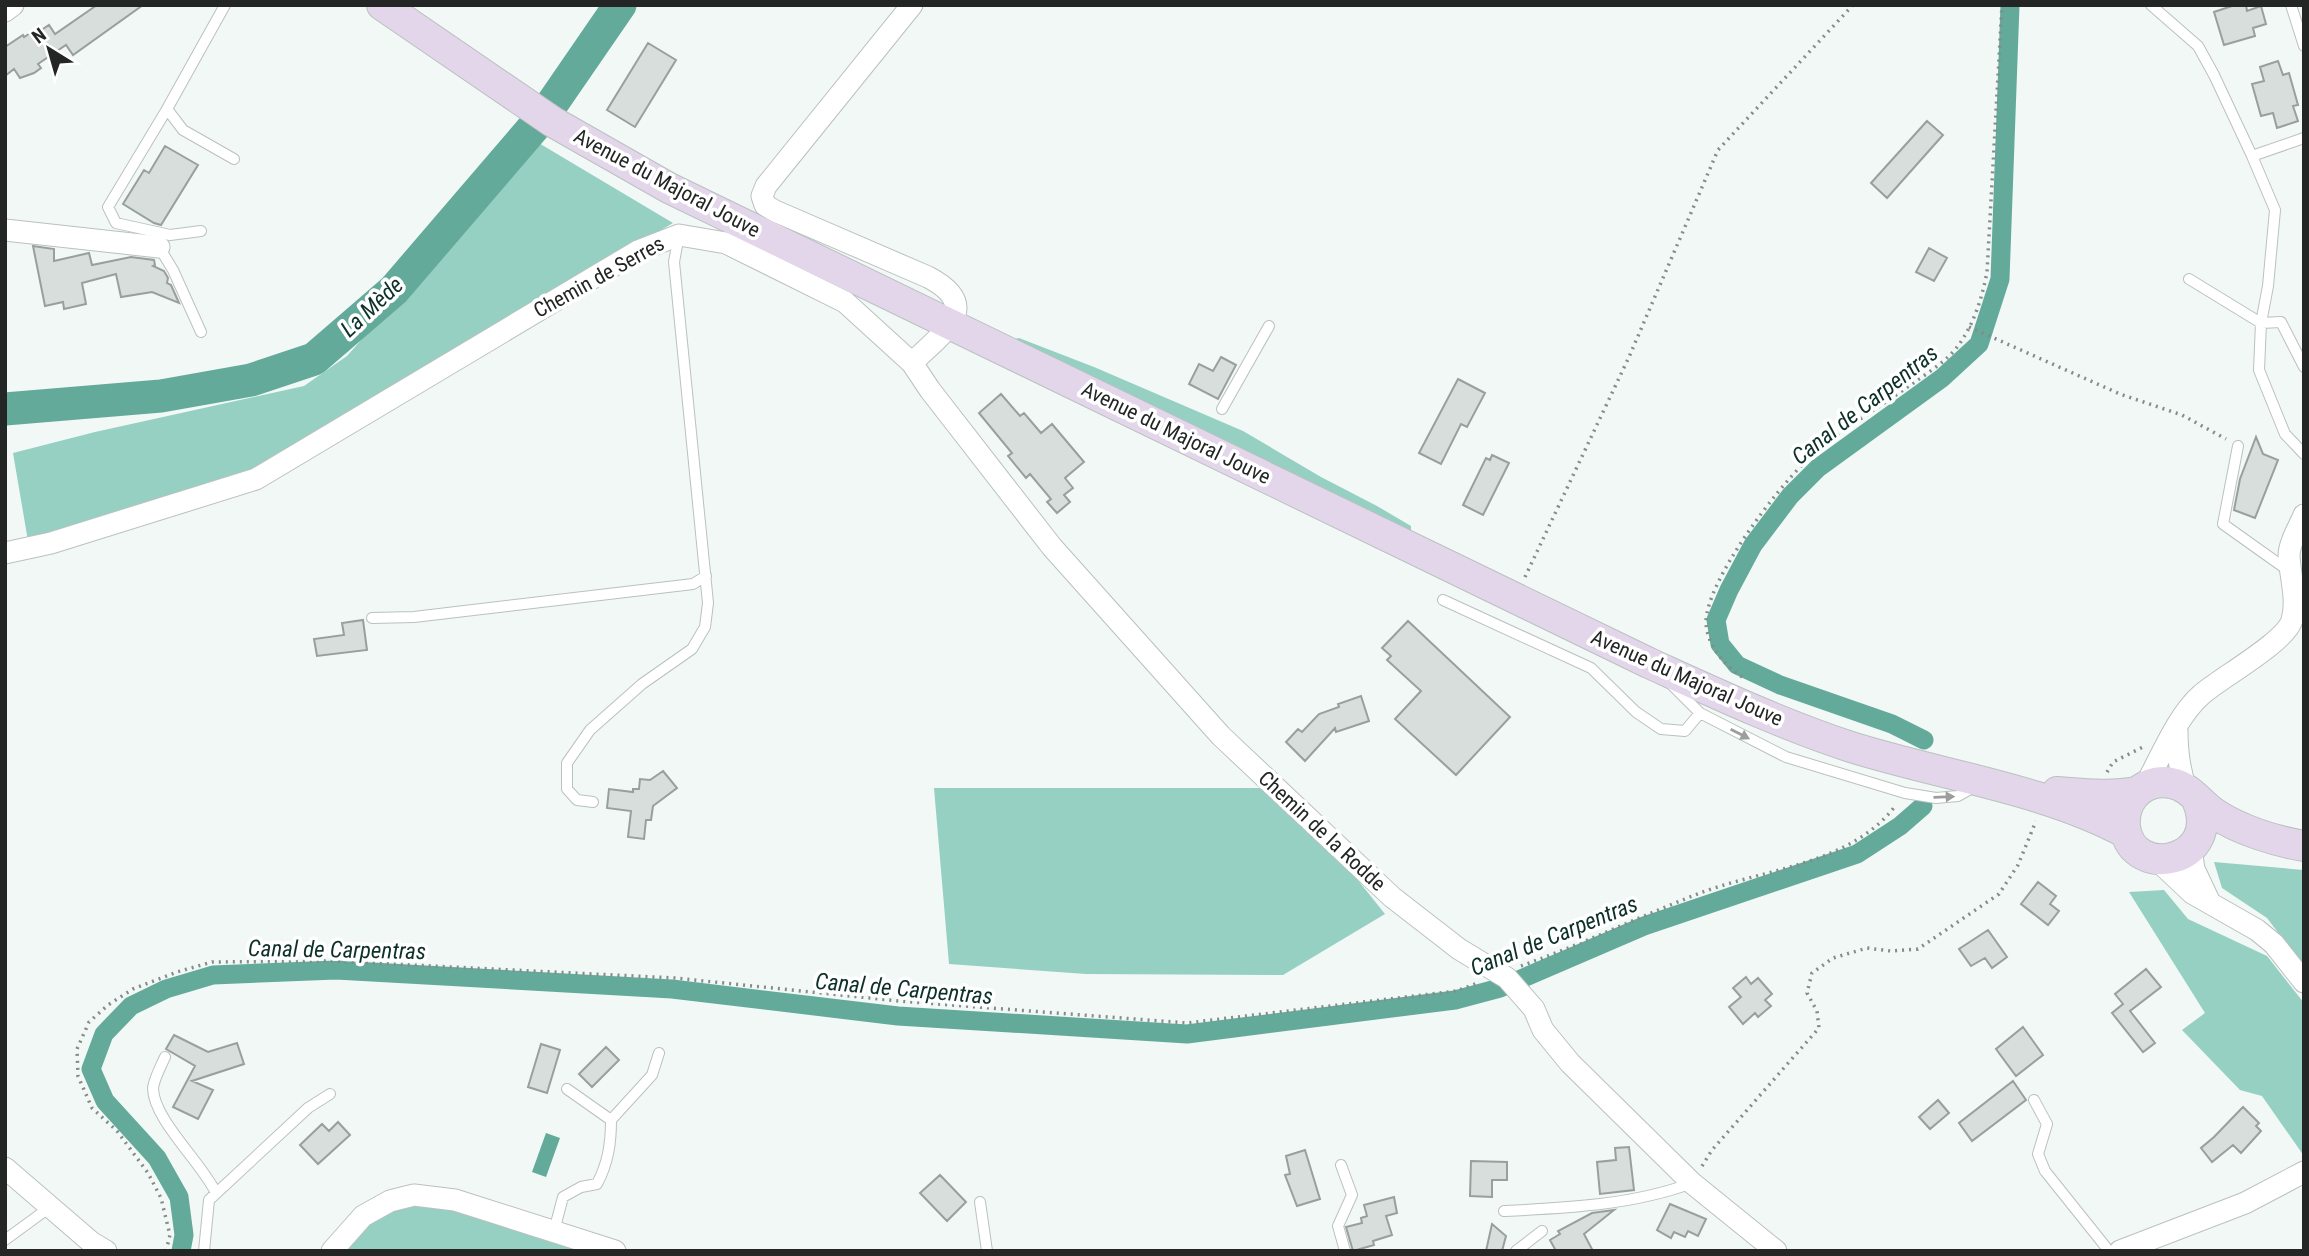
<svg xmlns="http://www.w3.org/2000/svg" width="2309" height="1256" viewBox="0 0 2309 1256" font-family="'Roboto Condensed',sans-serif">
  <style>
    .green { fill: #95d0c2 }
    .water { fill: #63aa9a }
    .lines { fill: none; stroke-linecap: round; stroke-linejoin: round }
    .canal { stroke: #63aa9a; stroke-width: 19 }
    .river { stroke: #63aa9a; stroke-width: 33 }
    .building { fill: #d7dedc; stroke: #989f9d; stroke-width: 2 }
    .service-casing { stroke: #bac1bf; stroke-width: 12 }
    .minor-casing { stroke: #bac1bf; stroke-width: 23 }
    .secondary-casing { stroke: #bac1bf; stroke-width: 32 }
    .path { stroke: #868a89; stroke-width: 3.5; stroke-dasharray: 2 5; stroke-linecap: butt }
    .service { stroke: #fff; stroke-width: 10 }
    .minor { stroke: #fff; stroke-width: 21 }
    .secondary { stroke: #e3d6eb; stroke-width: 30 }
    .oneway { fill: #9c9d9d }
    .labels { text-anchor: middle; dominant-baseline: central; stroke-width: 7; stroke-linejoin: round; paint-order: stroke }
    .street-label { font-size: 21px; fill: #242625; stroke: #fff }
    .water-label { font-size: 23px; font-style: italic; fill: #0d3029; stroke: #fff }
  </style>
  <rect width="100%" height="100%" fill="#f1f8f6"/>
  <path class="green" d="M537,142L673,223L245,475L28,541L13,453L95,432L304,386L347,356Z
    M1019,338L1094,367L1243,431L1321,477L1377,506L1411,526V532L1015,341V339Z
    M934,788H1261L1353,874L1385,914L1283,975L1086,974L949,964Z
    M2214,862L2304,870V967L2267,918L2222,888Z
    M2164,890L2188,919L2267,956L2304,1003V1156L2262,1096L2240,1090L2182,1030L2205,1013L2129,892Z
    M415,1201L449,1206L588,1251H344L385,1209Z"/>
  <path class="water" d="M546,1133L560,1138L546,1177L532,1172Z"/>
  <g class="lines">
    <path class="canal" d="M1924,740L1892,724L1780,685L1737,665L1720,644L1716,620L1729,590L1753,545L1790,496L1818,468L1942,378L1979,344L2000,279L2010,5
      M181,1251L184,1235L179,1197L157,1158L105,1101L91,1069L104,1034L131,1006L166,989L213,975L336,970L672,989L898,1016L1187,1034L1455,1000L1500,988L1644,926L1857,854L1900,826L1923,806"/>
    <path class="river" d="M5,409L161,396L251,380L314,359L394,290L545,114L620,5"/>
  </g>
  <path class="building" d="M97,5H143L73,55L66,45L38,64L41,68L34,73L20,78L14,69L5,76V47L23,35L24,37L32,32L34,35L49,25L55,34Z
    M2235,5H2246L2247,11L2261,6L2266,24L2253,28L2255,36L2224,45L2214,12Z
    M648,43L676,60L635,127L607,110Z
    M2278,61L2283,75L2289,73L2298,105L2293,106L2298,121L2277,128L2273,113L2261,116L2252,84L2264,81L2260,67Z
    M1927,121L1943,135L1887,198L1871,183Z
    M165,146L198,165L161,225L154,223L123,204L144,170L149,173Z
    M33,246L54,249V261L89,253L92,265L131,257L154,260L155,265L153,266L164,271L168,278L167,283L171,285L179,303L152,292L121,297L116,274L82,283L86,304L64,309L63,302L45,306Z
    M1929,248L1947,258L1934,281L1916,272Z
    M1221,357L1236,365L1218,399L1189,384L1199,364L1213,371Z
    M1458,379L1485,393L1467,427L1461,424L1441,464L1419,453Z
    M1001,394L1020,416L1024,413L1041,433L1052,424L1084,462L1065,478L1073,488L1064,495L1070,502L1057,513L1047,502L1051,499L1030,474L1026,478L1008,456L1012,453L979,413Z
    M2256,437L2263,454L2278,460L2255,518L2234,510L2240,479Z
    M1492,455L1509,463L1483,515L1463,505L1486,458L1490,460Z
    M363,620L367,650L317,656L314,639L344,635L342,623Z
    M1408,621L1510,717L1456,775L1395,719L1421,691L1387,660L1391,656L1382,648Z
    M1361,696L1369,721L1336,732L1335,728L1305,761L1286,742L1298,729L1302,732L1319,714L1339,707L1338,704Z
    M663,771L677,788L653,806L651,820H646L644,839L628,837L631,811L607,808L609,789L633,792V789H639L640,779L650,780Z
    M2038,882L2056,896L2050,904L2059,911L2048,925L2021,904Z
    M1988,930L2007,957L1992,968L1985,958L1971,966L1959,949Z
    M2146,969L2161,987L2130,1011L2155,1043L2143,1052L2112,1013L2123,1004L2115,994Z
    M1746,977L1751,984L1758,978L1772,994L1765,1000L1771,1006L1758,1017L1755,1013L1743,1024L1729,1007L1741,997L1733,988Z
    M2023,1027L2043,1055L2016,1076L1996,1049Z
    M174,1035L208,1052L237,1043L244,1064L192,1081L213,1090L198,1119L173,1107L195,1066L166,1049Z
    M541,1044L560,1050L547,1093L528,1087Z
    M606,1047L619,1060L592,1087L579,1074Z
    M2013,1081L2026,1100L1972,1141L1959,1123Z
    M1938,1100L1949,1113L1930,1129L1919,1117Z
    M2243,1107L2259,1123L2256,1126L2261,1131L2241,1153L2233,1145L2212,1162L2201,1148L2214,1137Z
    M338,1122L350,1135L318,1164L300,1145L322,1124L329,1131Z
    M1629,1147L1634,1190L1600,1194L1597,1162L1616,1160L1615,1148Z
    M1305,1150L1320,1199L1297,1206L1285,1175L1290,1174L1286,1156Z
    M1471,1161L1507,1162V1180H1492V1197L1470,1196Z
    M940,1175L966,1202L947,1221L920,1193Z
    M1394,1197L1397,1213L1386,1216L1392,1235L1373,1241L1374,1245L1353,1251L1346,1227L1362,1223L1361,1218L1367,1216L1364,1205Z
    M1670,1204L1706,1219L1698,1236L1688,1231L1685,1237L1674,1232L1671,1238L1657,1230Z
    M1614,1210L1584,1234L1593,1251H1556L1550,1240L1560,1234L1558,1231L1592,1213Z
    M1492,1224L1506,1236L1502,1251H1486Z"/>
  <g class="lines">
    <defs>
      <path id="service" d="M2151,5L2198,46L2214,75L2252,156
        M2291,5L2304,46
        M167,109L183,130L234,159
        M2304,138L2252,156L2275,210L2268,286L2261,323L2259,370L2285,434L2304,454
        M201,231L170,235L116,223L108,207L167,109L225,5
        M159,247L173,270L201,332
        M2189,279L2261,323L2281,322L2304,367
        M1222,409L1269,326
        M2238,446L2223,524L2289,571
        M1443,600L1591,668L1636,712L1661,729L1685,731L1700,713
        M372,618L414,617L693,584L706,576
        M1671,684L1700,713L1786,757L1905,793L1936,798L1958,796L1974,787
        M593,802L577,800L567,789V763L590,730L642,684L692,649L705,627L708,603L674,262L679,235
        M165,1057C161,1066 154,1079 153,1088C153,1119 202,1163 216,1193
        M567,1089L611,1120
        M2034,1100L2047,1124L2038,1154L2045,1171L2109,1251
        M1341,1165L1352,1195L1338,1226L1345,1251
        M980,1202L987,1251
        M1504,1211C1567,1208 1633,1205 1692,1183
        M554,1231L563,1197L581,1187L597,1184C608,1163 611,1144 611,1120L652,1075L659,1053
        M5,1240L50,1207
        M204,1251L209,1200L308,1108L330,1094
        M1516,1251L1542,1231"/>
      <path id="minor" d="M912,5L766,186L762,196L765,205L775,211L928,277C985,307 942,333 912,363
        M5,11L13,5
        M5,230L159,247
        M5,553L51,543L256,479L638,251L679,235L726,243L845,302L912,363L930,390L1052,547L1221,736L1392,897L1459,949L1507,978L1534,1009L1543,1030L1570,1063L1692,1183L1776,1251
        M2177,731C2177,751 2179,769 2186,789
        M2145,786C2161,757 2177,716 2201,695C2220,678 2286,642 2292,620C2298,600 2290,576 2289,556C2289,543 2299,527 2304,515
        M2191,849L2194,869L2210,903
        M2157,860L2192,893L2257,930L2274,944L2304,982
        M5,1168L91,1242L106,1251
        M332,1251L363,1216L390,1201L414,1195L455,1200L615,1251
        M2120,1251L2245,1203L2304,1172"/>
      <path id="secondary" d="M382,5L553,122L669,188L1649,663C1715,693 1781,724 1851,747C1940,775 2045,789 2126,833
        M2057,792C2084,794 2110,797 2137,792
        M2197,800C2224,862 2132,882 2125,827C2124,815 2126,806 2133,797C2142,785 2157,780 2171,783C2189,786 2200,803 2214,813C2239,830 2275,841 2304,846"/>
    </defs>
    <use href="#service" class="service-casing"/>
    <use href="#minor" class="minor-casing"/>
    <use href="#secondary" class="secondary-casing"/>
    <path class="path" d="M1969,327L2120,394L2182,415L2226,439
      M1525,577L1629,357L1718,150L1853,5
      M1742,677C1724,665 1706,644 1706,621C1708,579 1775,491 1806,461C1837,432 1875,410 1909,386C1926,374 1946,362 1958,346C1974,324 1982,298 1987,272L2002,5
      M2107,772L2113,762L2143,747
      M1521,966C1580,945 1637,918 1695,895C1762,868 1849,867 1896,805
      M1702,1166L1712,1150L1819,1028L1817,1011L1807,993L1812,973L1833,958L1867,948L1891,951L1918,949L1999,894L2018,865L2036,821
      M166,1251L170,1235L161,1198L148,1173L117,1131L92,1108L78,1076L77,1049L89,1022L108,1005L133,989L177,972L212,962L330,961L675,978L899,1001L1187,1023L1456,991L1478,983"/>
    <use href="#service" class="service"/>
    <use href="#minor" class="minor"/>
    <use href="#secondary" class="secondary"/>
  </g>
  <defs><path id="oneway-solid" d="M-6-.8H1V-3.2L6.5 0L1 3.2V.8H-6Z" transform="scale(1.75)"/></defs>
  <g class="oneway">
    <use href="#oneway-solid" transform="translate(1740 734) rotate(27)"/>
    <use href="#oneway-solid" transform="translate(1944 797) rotate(-2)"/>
  </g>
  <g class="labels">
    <g class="street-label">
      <text transform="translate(667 183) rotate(28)">Avenue du Majoral Jouve</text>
      <text transform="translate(599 277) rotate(-29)">Chemin de Serres</text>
      <text transform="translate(1176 433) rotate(26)">Avenue du Majoral Jouve</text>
      <text transform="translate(1687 678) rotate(24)">Avenue du Majoral Jouve</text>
      <text transform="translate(1322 831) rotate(43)">Chemin de la Rodde</text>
    </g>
    <g class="water-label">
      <text transform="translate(372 307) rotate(-43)">La Mède</text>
      <text transform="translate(1865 405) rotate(-38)">Canal de Carpentras</text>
      <text transform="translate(1554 936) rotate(-22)">Canal de Carpentras</text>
      <text transform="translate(337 950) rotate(1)">Canal de Carpentras</text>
      <text transform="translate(904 989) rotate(5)">Canal de Carpentras</text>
    </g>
  </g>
  <rect width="2309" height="1256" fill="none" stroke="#242625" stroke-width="14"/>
  <g transform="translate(49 49) rotate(323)" stroke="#ffffff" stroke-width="5" paint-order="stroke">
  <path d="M0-5L12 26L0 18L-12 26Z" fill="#242625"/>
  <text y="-10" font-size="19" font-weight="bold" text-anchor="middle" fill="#242625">N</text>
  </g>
</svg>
